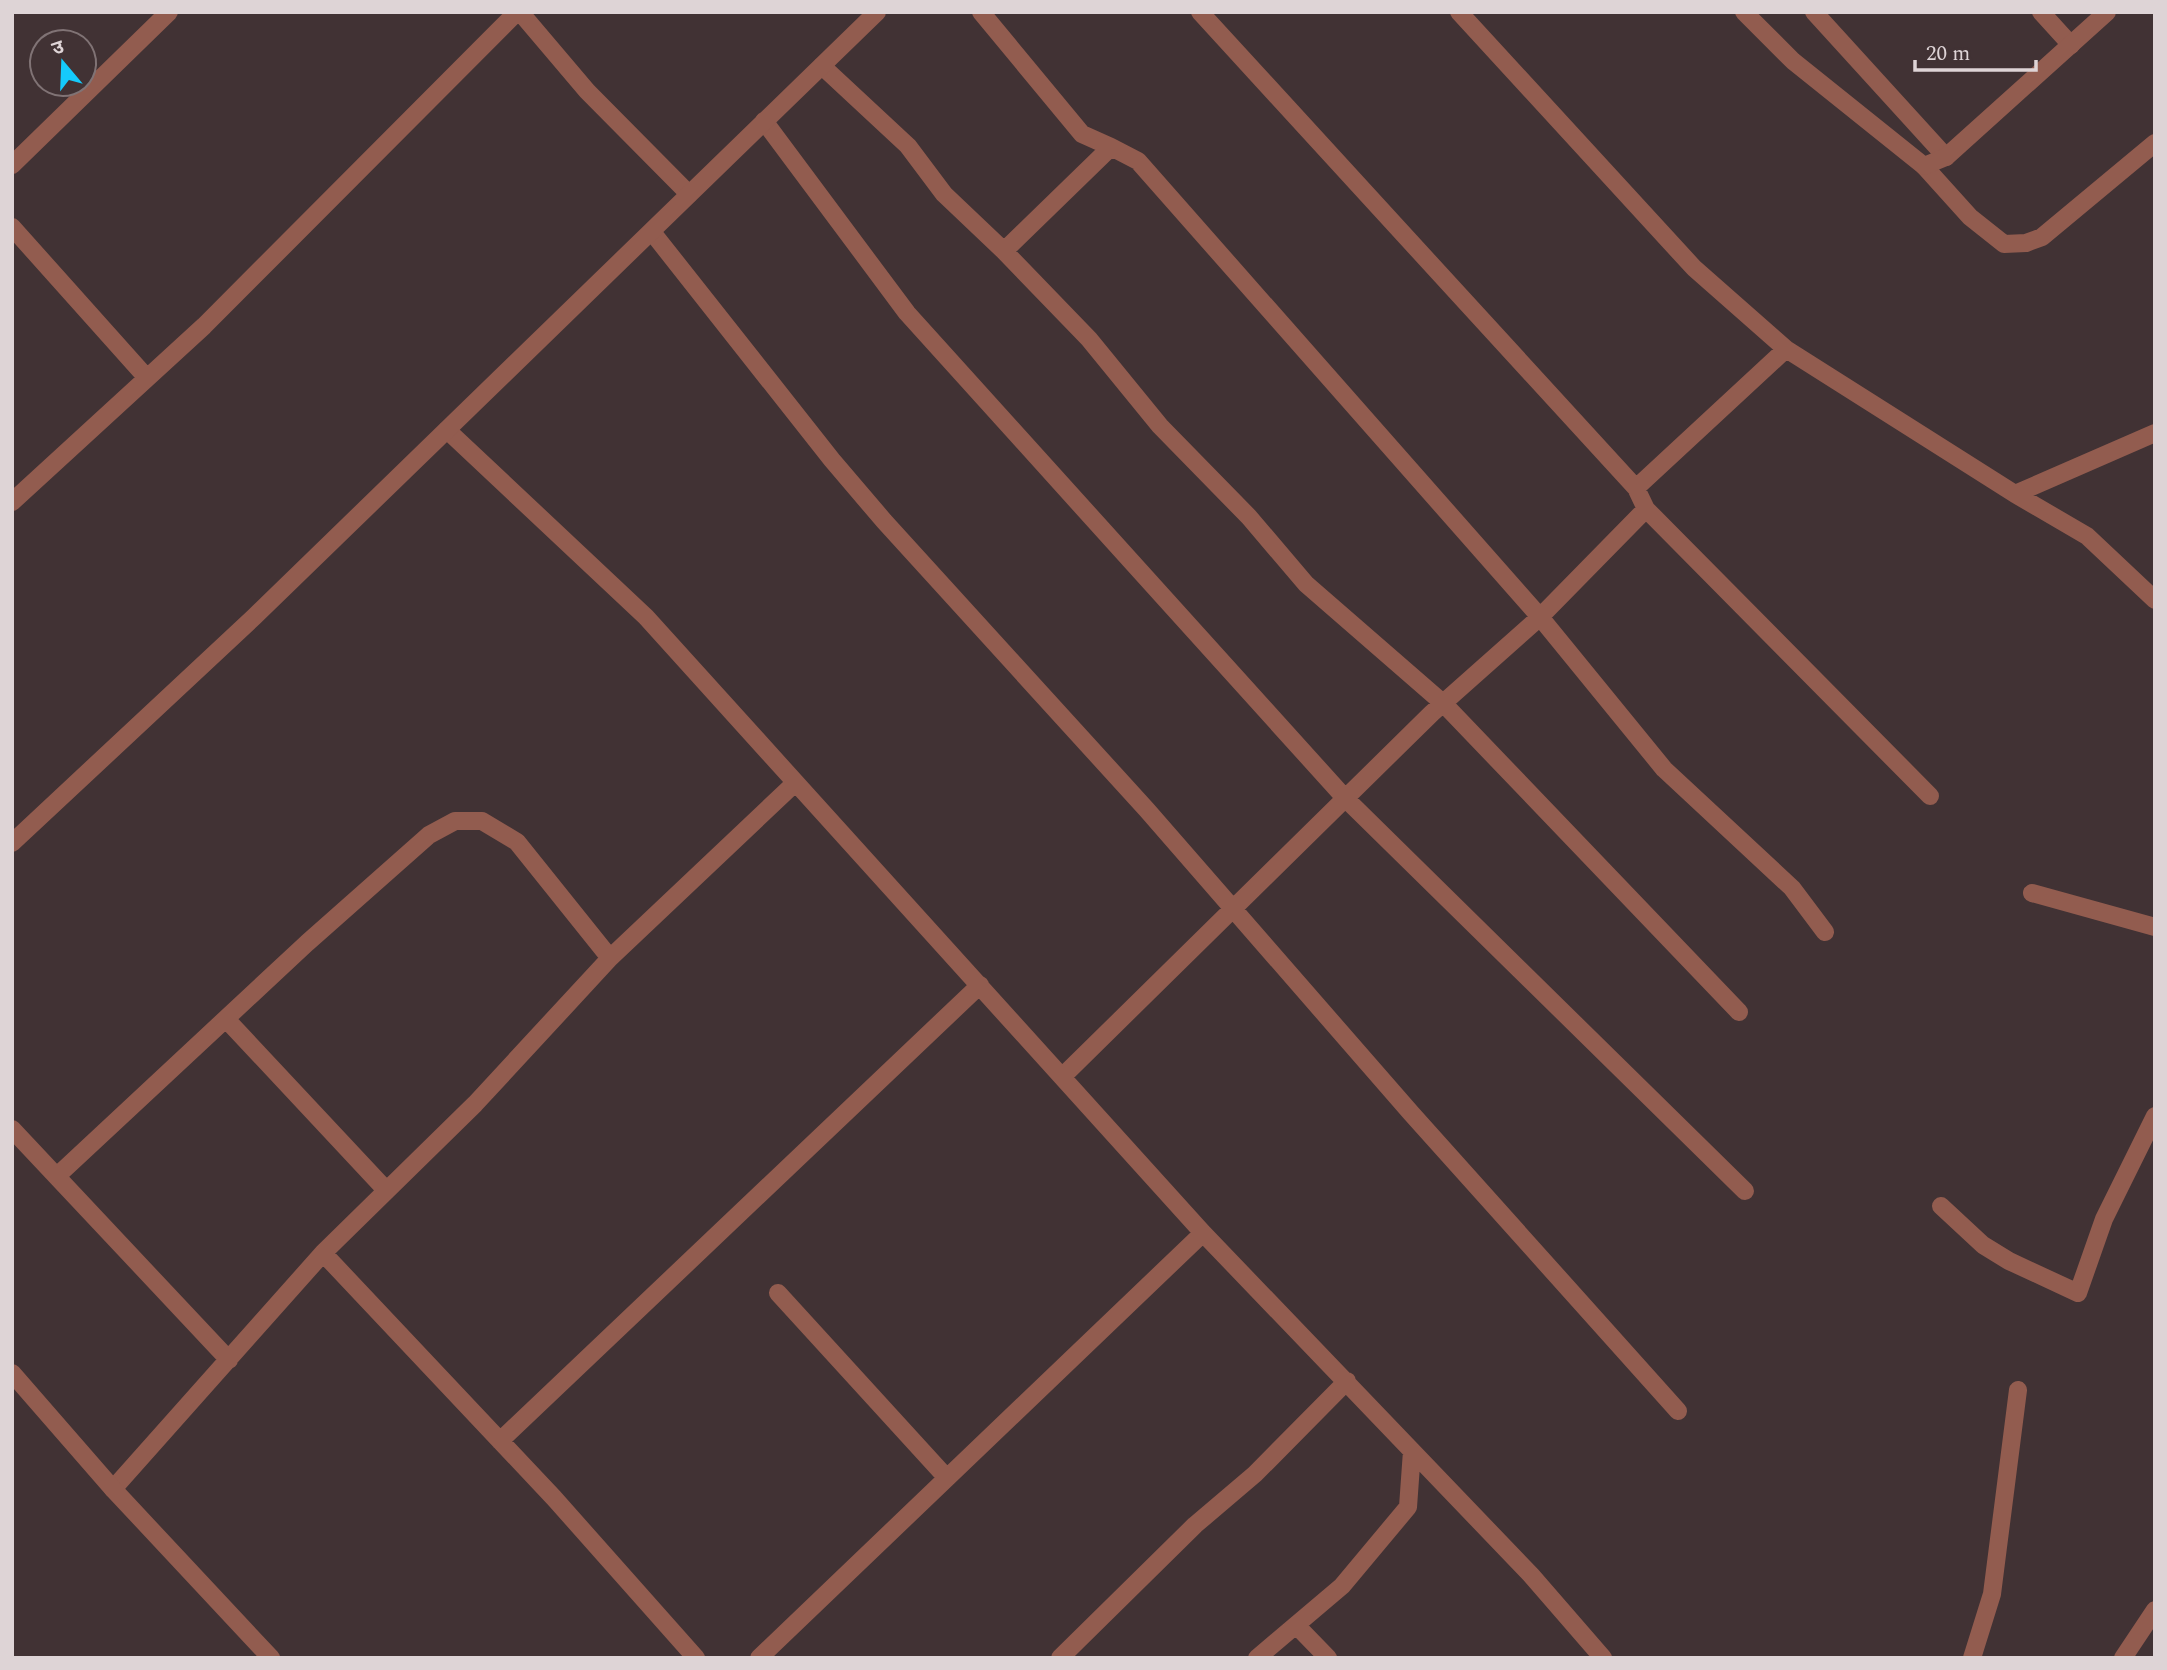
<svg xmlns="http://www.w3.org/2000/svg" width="2167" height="1670" viewBox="0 0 2167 1670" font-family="Spectral,'Noto Sans Devanagari',serif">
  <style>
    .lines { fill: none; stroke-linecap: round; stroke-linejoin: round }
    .minor { stroke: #925c4f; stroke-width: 18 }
    .tertiary { stroke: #925c4f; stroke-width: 18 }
  </style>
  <rect width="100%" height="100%" fill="#413234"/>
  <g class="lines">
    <path class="minor" d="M520,12L587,91L689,194
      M981,12L1082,134L1111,147
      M1459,12L1694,268L1786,349L2015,494L2087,536L2155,600
      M1814,12L1946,157
      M2041,12L2071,45
      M822,66L908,146L944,194L1004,251L1089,339L1160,426L1249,517L1306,584L1444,704L1739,1012
      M764,121L907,313L1345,798L1745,1191
      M12,165L169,12
      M1924,166L1970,217L2004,244L2026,243L2042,237L2155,143
      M12,227L147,378
      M652,232L832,460L884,521L1147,810L1411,1113L1678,1411
      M1004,251L1111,147L1138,161L1540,617L1664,769L1792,888L1825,932
      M447,430L646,617L1203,1233L1531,1575L1603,1658
      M1636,488L1786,349
      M2015,494L2155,433
      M12,502L204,326L517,12
      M1646,509L1930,796
      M2032,893L2155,927
      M227,1020L386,1190
      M1063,1076L1432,713L1540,617L1646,509L1636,488L1200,12
      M12,1129L229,1360
      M57,1176L307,943L429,835L455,821H482L517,842L610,958
      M1941,1206L1983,1245L2009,1261L2078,1293L2104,1219L2155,1116
      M323,1253L554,1498L696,1658
      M778,1293L946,1477
      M500,1441L980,985
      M113,1489L323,1253L475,1104L610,958L795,783
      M1296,1625L1328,1658
      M759,1658L1203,1233
      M1060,1658L1195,1525L1255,1474L1347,1381
      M1257,1658L1342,1586L1408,1507L1412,1451
      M1972,1658L1992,1594L2018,1390
      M2123,1658L2155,1610"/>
    <path class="tertiary" d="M1744,12L1793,61L1924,166L1946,157L2107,12
      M12,843L254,617L877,12
      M12,1373L113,1489L271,1658"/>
  </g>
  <rect width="2167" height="1670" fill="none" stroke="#ded4d6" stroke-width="28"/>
  <g transform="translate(63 63) rotate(341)"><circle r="33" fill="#413234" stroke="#807375" stroke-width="2"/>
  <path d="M0-5L12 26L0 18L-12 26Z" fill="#15cafb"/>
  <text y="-10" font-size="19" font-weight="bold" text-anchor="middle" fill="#ded4d6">उ</text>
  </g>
  <path d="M1915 60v10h121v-10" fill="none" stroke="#ded4d6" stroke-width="3.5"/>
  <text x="1926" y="60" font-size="21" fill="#ded4d6" stroke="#413234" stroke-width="5" paint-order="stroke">20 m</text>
</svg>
